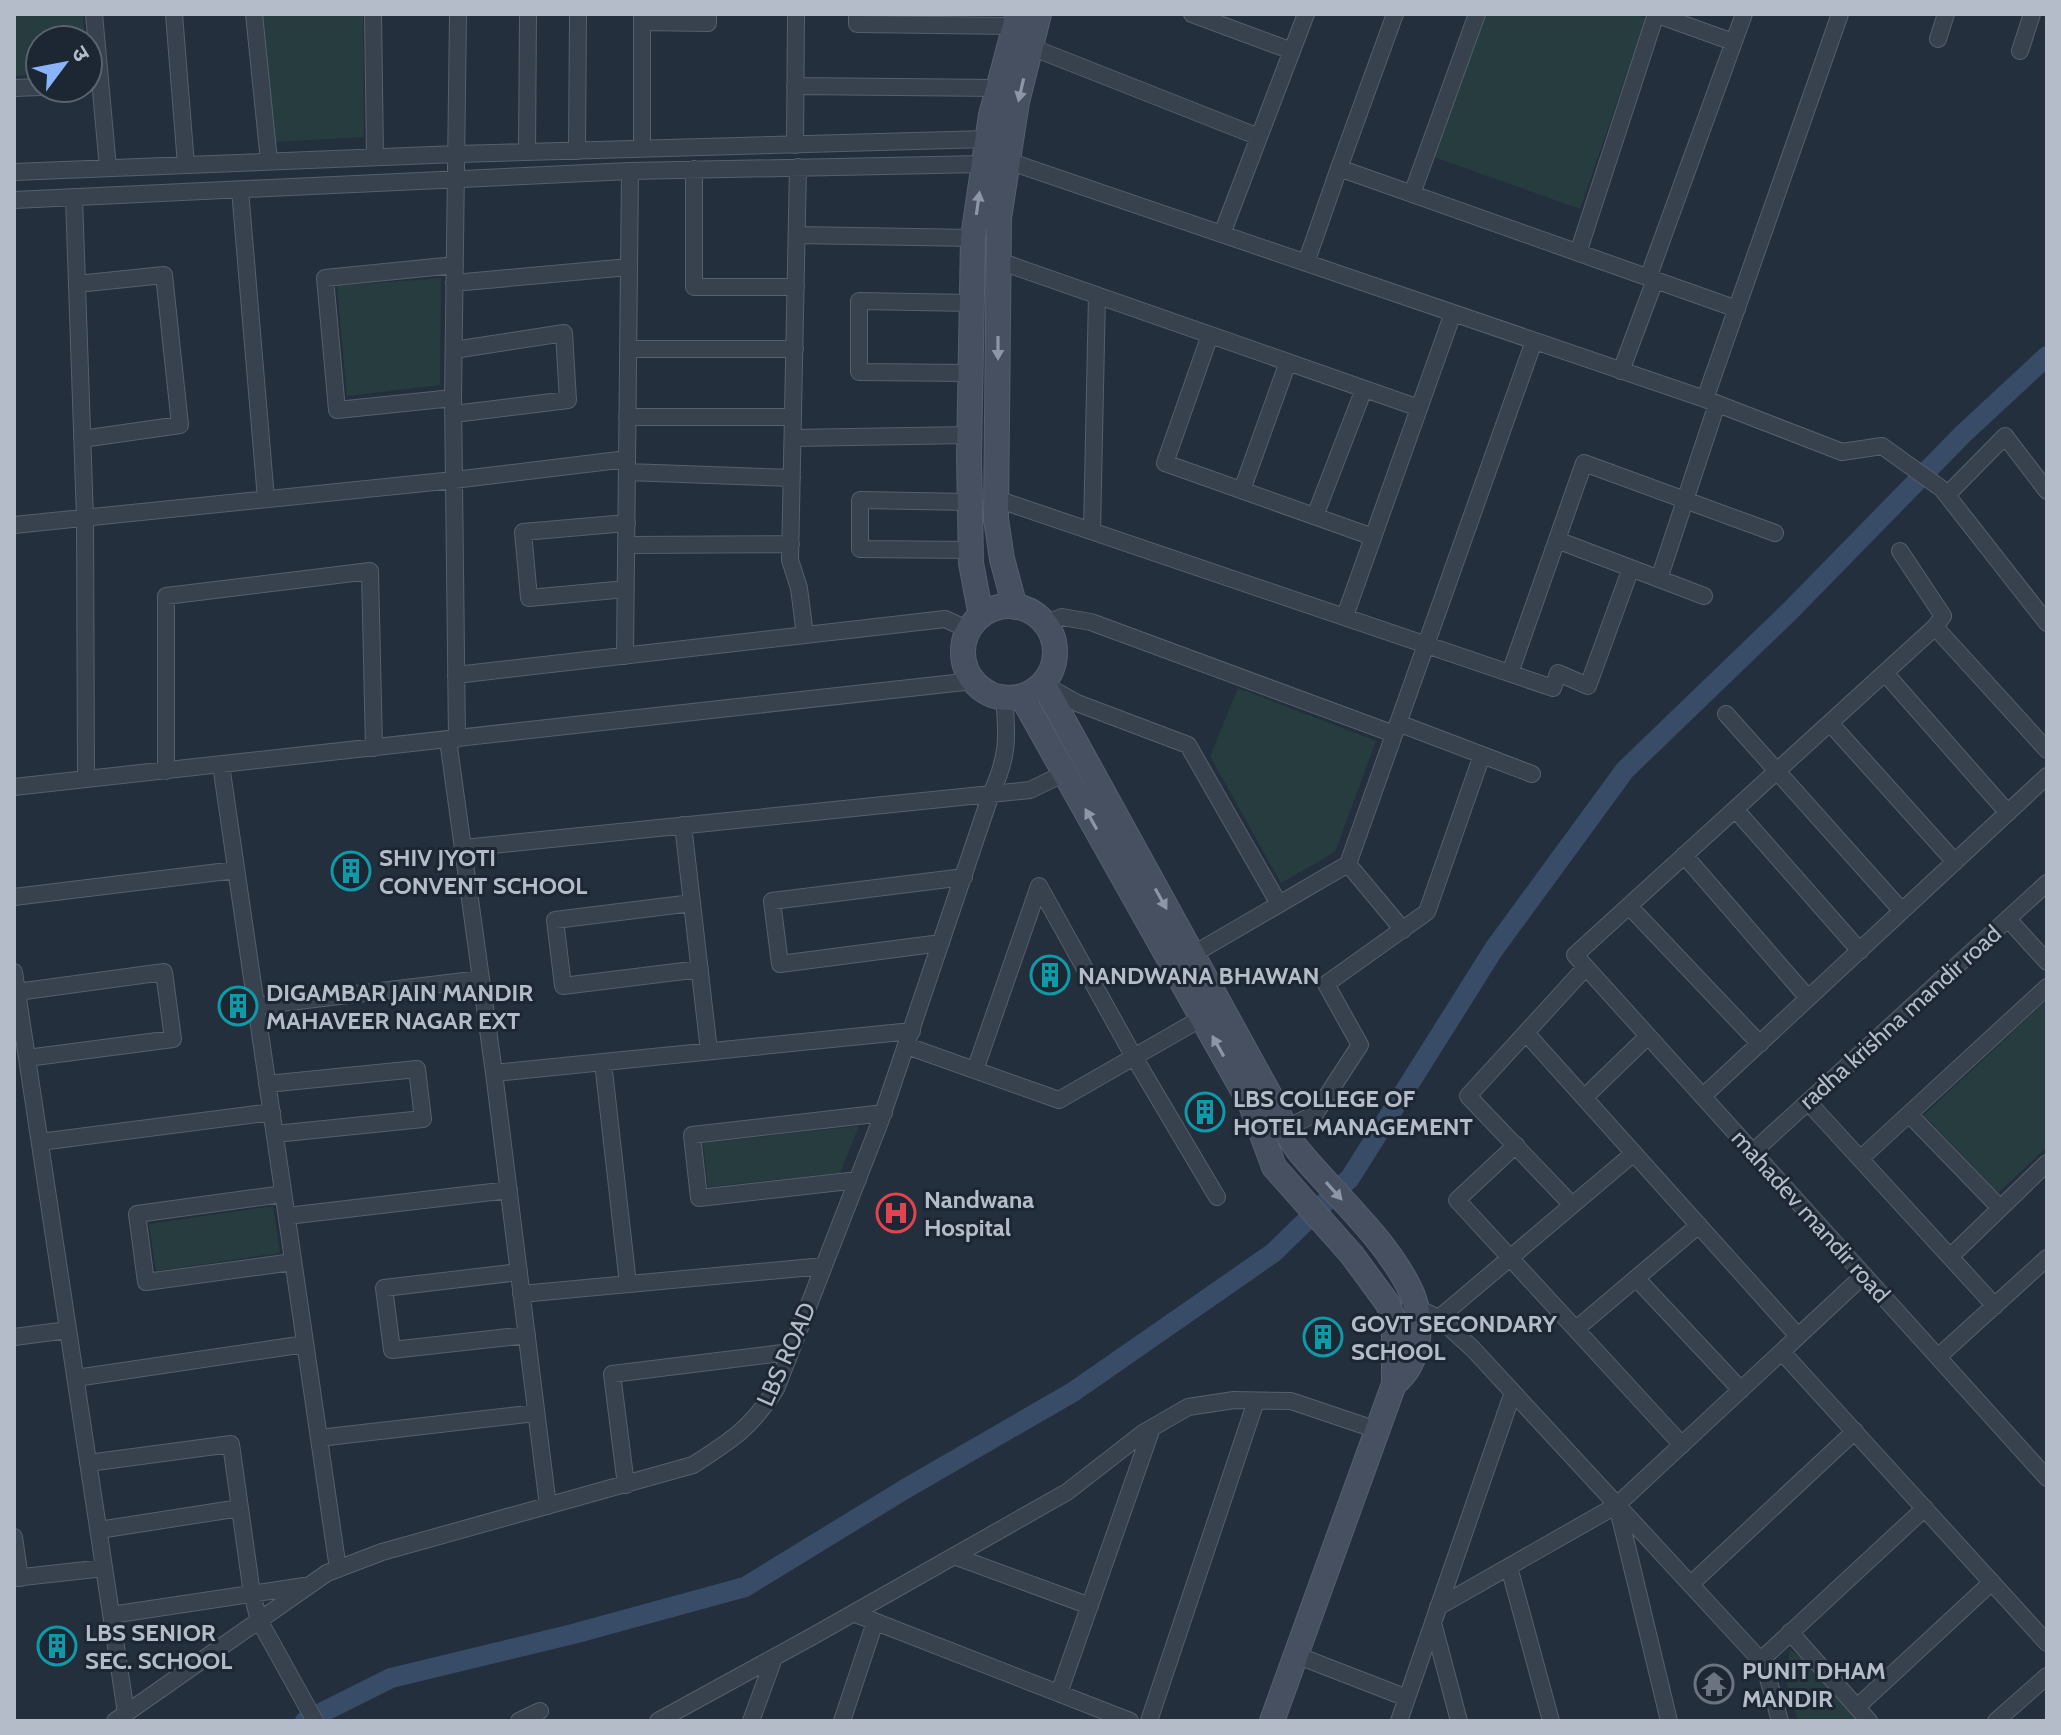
<svg xmlns="http://www.w3.org/2000/svg" width="2061" height="1735" viewBox="0 0 2061 1735" font-family="Cabin,'Noto Sans Devanagari',sans-serif">
  <style>
    .green { fill: #263c3f }
    .lines { fill: none; stroke-linecap: round; stroke-linejoin: round }
    .canal { stroke: #394c67; stroke-width: 20 }
    .street-casing { stroke: #565f6c; stroke-width: 18 }
    .secondary-casing { stroke: #565f6c; stroke-width: 26 }
    .street { stroke: #38414e; stroke-width: 16 }
    .secondary { stroke: #465061; stroke-width: 24 }
    .oneway { fill: #8e96a5 }
    .labels { text-anchor: middle; dominant-baseline: central; stroke-width: 6; stroke-linejoin: round; paint-order: stroke }
    .poi-label { font-size: 24px; font-weight: bold; fill: #b4bcc9; stroke: #1d2633; text-anchor: start }
    .street-label { font-size: 24px; fill: #b4bcc9; stroke: #1d2633 }
  </style>
  <rect width="100%" height="100%" fill="#242f3e"/>
  <path class="green" d="M14,14H83L85,40H40V75L14,76Z
    M262,14H363L364,137L276,142Z
    M1484,14H1634L1646,18L1580,209L1434,157Z
    M441,278L440,385L347,396L337,286Z
    M1238,688L1376,741L1335,852L1281,883L1210,756Z
    M2047,1000V1147L1998,1193L1924,1115Z
    M859,1126L840,1173L708,1187L703,1143Z
    M273,1206L280,1253L156,1271L149,1224Z
    M1790,1650L1807,1660L1862,1721H1798L1785,1678Z"/>
  <g class="lines">
    <path class="canal" d="M305,1721L391,1678L573,1634L745,1587L905,1489L1073,1392L1273,1253L1350,1178L1494,949L1625,770L1790,611L1963,434L2047,356"/>
    <defs>
      <path id="street" d="M94,14L108,168
        M174,14L186,165
        M254,14L269,161
        M373,14L375,157
        M642,14V149
        M857,14V24L1015,26
        M1192,14L1292,51
        M1655,14L1733,42
        M642,22L708,23V14
        M1938,39L1946,14
        M1031,47L1259,137
        M2020,51L2032,14
        M795,86L998,88
        M14,88L40,87
        M795,145L796,14
        M577,151L578,14
        M527,152L528,14
        M798,167L790,560L799,588L805,635
        M1339,168L1395,14
        M694,169V287H796
        M14,172L457,154L987,139L993,146
        M240,190L266,499
        M1412,194L1477,14
        M74,197L85,518L86,779
        M14,200L630,171L983,164L1008,161L1705,399L1842,452L1882,446L1942,489L2047,623
        M1222,234L1306,14
        M797,235L973,238
        M1578,253L1656,14
        M999,261L1419,408
        M1306,263L1339,168L1737,309
        M1648,278L1744,14
        M454,283L629,267
        M77,284L164,275L180,425L82,439
        M1210,335L1165,463L1373,537
        M628,349H795
        M1621,371L1655,280
        M970,373L859,372V301L971,303
        M453,398L337,410L325,278L455,265
        M1705,399L1840,14
        M454,414L568,400L564,333L454,350
        M627,417H793
        M793,438L969,435
        M627,472L792,478
        M1242,490L1288,362
        M1947,495L2005,436L2047,491
        M997,499L1553,688L1558,673L1588,686L1631,568
        M970,502L860,500V549L971,550
        M1315,516L1364,389
        M14,525L454,480L627,459
        M1092,531L1097,295
        M1557,540L1704,596
        M627,545L791,544
        M1900,551L1943,616L1935,627L1575,955L2047,1478
        M1659,579L1717,404
        M626,589L529,598L523,532L627,523
        M1345,616L1453,313
        M1045,624L1062,617L1091,622L1394,734
        M1935,627L2047,750
        M625,656L630,171
        M1510,673L1584,463L1775,533
        M1885,673L2008,813
        M456,675L945,619L969,630
        M1045,685L1077,703L1188,745L1279,904
        M1726,714L1902,911
        M1398,723L1532,774
        M1830,723L1955,862
        M457,739L453,398L458,14
        M448,740L494,1073L548,1506
        M221,765L338,1569
        M166,771V596L370,571L374,748
        M14,787L973,681
        M1735,809L1860,951
        M683,825L709,1051
        M463,848L1030,790L1065,773
        M1684,855L1808,998
        M1348,864L1403,930
        M14,897L236,870
        M692,903L555,920L563,986L700,969
        M1629,906L1760,1044
        M2008,919L2047,962
        M941,943L780,964L772,901L964,877
        M1185,959L1348,864L1534,341
        M14,972L126,1713
        M17,992L164,972L173,1039L27,1058
        M256,1006L481,979
        M1526,1033L1798,1336
        M907,1046L1059,1100L1202,1018
        M603,1062L628,1284
        M975,1070L1039,886L1134,1057L1217,1197
        M494,1073L912,1031
        M267,1084L417,1069L423,1119L275,1134
        M1703,1096L2047,776
        M1584,1098L1648,1036
        M1808,1102L1995,1306
        M1909,1114L2000,1208
        M1286,1128L1315,1114L1360,1045L1326,984L1427,912L1482,755
        M40,1142L272,1112
        M1516,1145L1457,1200L1682,1445
        M1753,1152L2047,883
        M1860,1159L2047,987
        M858,1180L699,1198L692,1135L884,1113
        M283,1194L137,1214L146,1282L293,1262
        M1572,1205L1468,1096L1586,967
        M287,1216L509,1190
        M1950,1257L2047,1163
        M519,1272L384,1288L392,1350L527,1335
        M1636,1278L1741,1390
        M521,1294L824,1266
        M1410,1305L1439,1318L1473,1349L1764,1664L1780,1721
        M1439,1318L1634,1153
        M1576,1329L1699,1225
        M14,1337L68,1330
        M1782,1352L2047,1643
        M1938,1357L2047,1258
        M76,1378L305,1344
        M319,1438L536,1413
        M88,1463L231,1444L252,1594L259,1620L315,1721
        M626,1485L612,1374L790,1352
        M1618,1509L1669,1721
        M99,1530L240,1508
        M14,1537L20,1578
        M954,1556L1090,1606
        M1509,1567L1551,1721
        M14,1578L104,1568
        M1691,1584L1855,1431
        M1438,1607L1617,1505L1864,1275
        M853,1613L1130,1721
        M111,1615L304,1586
        M1433,1623L1459,1721
        M1790,1632L1869,1721
        M1296,1655L1407,1698
        M1761,1660L1925,1508
        M1059,1693L1152,1428
        M1857,1707L1992,1582
        M115,1721L327,1573L382,1552L693,1465C732,1440 751,1428 776,1389L880,1122L991,794C1008,757 1008,738 1004,698
        M519,1721L540,1711
        M658,1721L813,1636L1067,1492L1143,1433L1188,1407L1234,1400L1291,1401L1377,1430
        M751,1721L774,1658
        M842,1721L875,1622
        M1149,1721L1256,1401
        M1399,1721L1513,1392
        M1996,1721L2047,1676"/>
      <path id="secondary" d="M963 652a46 46 0 1 1 92 0a46 46 0 1 1-92 0Z
        M1015,607L1002,559L996,519L999,218L1017,102L1039,14
        M981,616L971,563L969,457L973,238L991,115L1018,14
        M1043,683L1273,1101C1281,1117 1287,1137 1298,1150C1334,1194 1380,1233 1407,1283C1425,1315 1423,1361 1394,1384
        M1022,697L1251,1105L1274,1167L1352,1255L1388,1304L1394,1322V1384L1272,1721"/>
    </defs>
    <use href="#street" class="street-casing"/>
    <use href="#secondary" class="secondary-casing"/>
    <use href="#street" class="street"/>
    <use href="#secondary" class="secondary"/>
  </g>
  <defs><path id="oneway-solid" d="M-6-.8H1V-3.2L6.5 0L1 3.2V.8H-6Z" transform="scale(2)"/></defs>
  <g class="oneway">
    <use href="#oneway-solid" transform="translate(1021 90) rotate(103)"/>
    <use href="#oneway-solid" transform="translate(978 203) rotate(-82)"/>
    <use href="#oneway-solid" transform="translate(998 348) rotate(90)"/>
    <use href="#oneway-solid" transform="translate(1091 819) rotate(-119)"/>
    <use href="#oneway-solid" transform="translate(1161 899) rotate(61)"/>
    <use href="#oneway-solid" transform="translate(1218 1046) rotate(-119)"/>
    <use href="#oneway-solid" transform="translate(1334 1191) rotate(48)"/>
  </g>
  <defs>
    <symbol id="building-ring" viewBox="-11 -11 22 22"><circle r="9.5" fill="#1d2633" stroke="#0f9aa8" stroke-width="1.5"/><path d="M-4-6H4V6H1V3H-1V6H-4ZM-2.5-4.3h1.7v1.8h-1.7ZM.8-4.3h1.7v1.8H.8ZM-2.5-1h1.7V.8h-1.7ZM.8-1h1.7V.8H.8Z" fill="#0f9aa8"/></symbol>
    <symbol id="hospital-ring" viewBox="-11 -11 22 22"><circle r="9.5" fill="#1d2633" stroke="#e0444e" stroke-width="1.5"/><path d="M-5-5h3v3.5h4V-5h3V5h-3V1.5h-4V5h-3Z" fill="#e0444e"/></symbol>
    <symbol id="temple-ring" viewBox="-11 -11 22 22"><circle r="9.5" fill="#1d2633" stroke="#6b7280" stroke-width="1.5"/><path d="M0-6L5-2H3V0L6.5 2.5H4V6H1.5V3h-3V6H-4V2.5H-6.5L-3 0V-2H-5Z" fill="#6b7280"/></symbol>
  </defs>
  <g fill-rule="evenodd">
    <use href="#building-ring" x="329" y="849" width="44" height="44"/>
    <use href="#building-ring" x="1028" y="953" width="44" height="44"/>
    <use href="#building-ring" x="216" y="984" width="44" height="44"/>
    <use href="#building-ring" x="1183" y="1090" width="44" height="44"/>
    <use href="#hospital-ring" x="874" y="1191" width="44" height="44"/>
    <use href="#building-ring" x="1301" y="1315" width="44" height="44"/>
    <use href="#building-ring" x="35" y="1624" width="44" height="44"/>
    <use href="#temple-ring" x="1692" y="1662" width="44" height="44"/>
  </g>
  <g class="labels">
    <g class="poi-label">
      <text x="379" y="857">SHIV JYOTI<tspan x="379" dy="28">CONVENT SCHOOL</tspan></text>
      <text x="1078" y="975">NANDWANA BHAWAN</text>
      <text x="266" y="992">DIGAMBAR JAIN MANDIR<tspan x="266" dy="28">MAHAVEER NAGAR EXT</tspan></text>
      <text x="1233" y="1098">LBS COLLEGE OF<tspan x="1233" dy="28">HOTEL MANAGEMENT</tspan></text>
      <text x="924" y="1199">Nandwana<tspan x="924" dy="28">Hospital</tspan></text>
      <text x="1351" y="1323">GOVT SECONDARY<tspan x="1351" dy="28">SCHOOL</tspan></text>
      <text x="85" y="1632">LBS SENIOR<tspan x="85" dy="28">SEC. SCHOOL</tspan></text>
      <text x="1742" y="1670">PUNIT DHAM<tspan x="1742" dy="28">MANDIR</tspan></text>
    </g>
    <g class="street-label">
      <text transform="translate(1900 1017) rotate(-42)">radha krishna mandir road</text>
      <text transform="translate(1811 1216) rotate(48)">mahadev mandir road</text>
      <text transform="translate(786 1354) rotate(-66)">LBS ROAD</text>
    </g>
  </g>
  <rect width="2061" height="1735" fill="none" stroke="#b4bcc9" stroke-width="32"/>
  <g transform="translate(64 64) rotate(58)"><circle r="38" fill="#1d2633" stroke="#59626f" stroke-width="2"/>
  <path d="M0-6L14 30L0 20L-14 30Z" fill="#8ab4f8"/>
  <text y="-12" font-size="22" font-weight="bold" text-anchor="middle" fill="#b4bcc9">उ</text>
  </g>
</svg>
